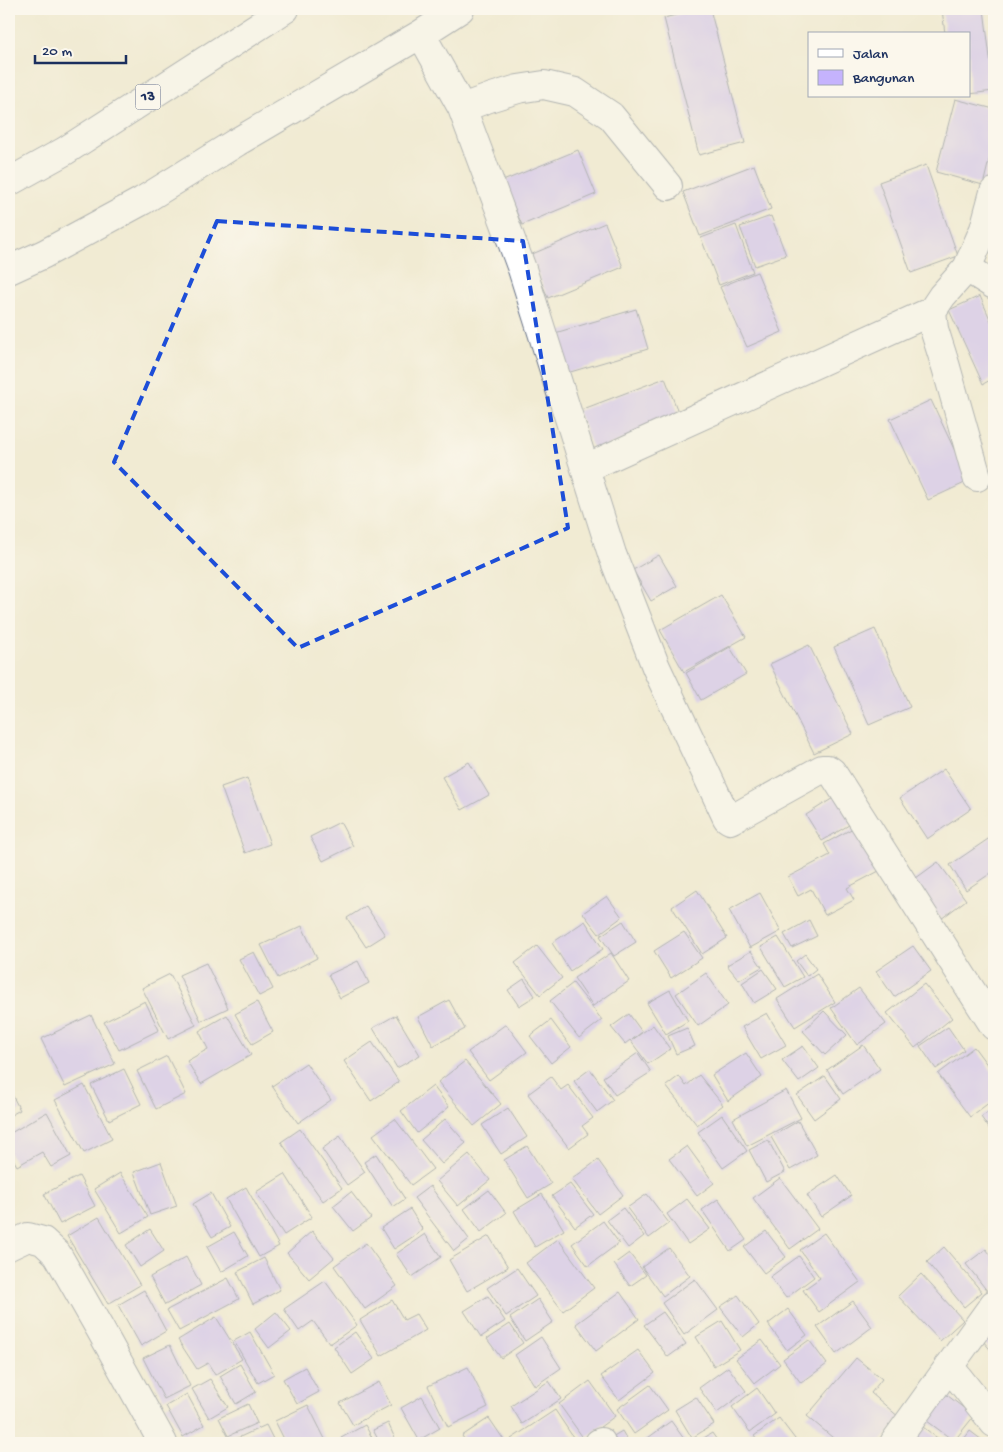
<svg xmlns="http://www.w3.org/2000/svg" width="1003" height="1452" viewBox="0 0 1003 1452" font-family="'Gochi Hand',sans-serif">
  <style>
    .building { fill: #c5b3fd }
    .lines { fill: none; stroke-linecap: round; stroke-linejoin: round }
    .minor-casing { stroke: #667187; stroke-width: 30 }
    .highway-casing { stroke: #667187; stroke-width: 30 }
    .minor { stroke: #fff; stroke-width: 28 }
    .highway { stroke: #fff; stroke-width: 28 }
    .marked { fill: none; stroke: #1d4ed8; stroke-width: 4; stroke-dasharray: 10 6; stroke-linejoin: round }
    .labels { text-anchor: middle; dominant-baseline: central; stroke-width: 5; stroke-linejoin: round; paint-order: stroke }
    .shield { fill: #fbf7ec; stroke: #5e6b89; stroke-width: 1 }
    .shield-label { font-size: 15px; font-weight: bold; fill: #1b2f5e }
  </style>
  <rect width="100%" height="100%" fill="#fbf7ec"/>
  <filter id="ink" filterUnits="userSpaceOnUse"><feTurbulence type="fractalNoise" baseFrequency=".02" numOctaves="2"/><feDisplacementMap in="SourceGraphic" scale="10" xChannelSelector="R" yChannelSelector="G"/><feConvolveMatrix kernelMatrix="1 2 1 2 8 2 1 2 1" color-interpolation-filters="sRGB"/></filter>
  <filter id="wash" filterUnits="userSpaceOnUse"><feTurbulence type="fractalNoise" baseFrequency=".0096" numOctaves="4" result="noise"/><feDisplacementMap in="SourceGraphic" scale="20" xChannelSelector="R" yChannelSelector="G"/><feGaussianBlur stdDeviation="1.12" result="paint"/><feColorMatrix in="noise" values="0 0 0 0 0 0 0 0 0 0 0 0 0 0 0 0 0 1.4 0 .05"/><feComposite in="paint" operator="in"/></filter>
  <g filter="url(#wash)">
    <rect width="100%" height="100%" fill="#f1ebd3"/>
    <g id="blocks">
      <path class="building" d="M699,9H710L745,143L699,155L664,18Z
        M942,9H984L994,91L969,94V34H945Z
        M955,99L994,109V140L983,185L936,172Z
        M578,150L596,194L522,225L503,181Z
        M754,165L771,209L700,236L683,192Z
        M926,165L958,256L911,273L879,182Z
        M771,216L786,255L755,266L740,227Z
        M605,223L623,267L548,298L530,255Z
        M736,225L753,272L719,285L701,238Z
        M757,272L782,332L747,347L720,287Z
        M980,296L994,328V378L983,384L949,310Z
        M636,309L648,349L567,373L555,333Z
        M665,378L680,417L594,451L578,411Z
        M931,400L969,481L928,500L890,419Z
        M659,555L677,586L651,601L633,570Z
        M721,595L746,637L684,672L660,630Z
        M875,629L910,707L869,725L834,647Z
        M809,645L853,734L814,753L770,664Z
        M730,647L746,674L701,700L686,673Z
        M469,762L489,795L462,810L442,777Z
        M944,769L971,809L927,839L900,798Z
        M247,778L270,844L245,853L221,787Z
        M838,795L854,822L822,841L806,815Z
        M340,822L353,846L323,861L310,837Z
        M855,827L879,871L847,888L854,900L825,915L811,889L798,896L788,877L830,855L824,844Z
        M994,835V871L966,890L950,865Z
        M938,862L966,900L941,919L912,881Z
        M697,890L727,938L702,954L672,907Z
        M760,893L781,931L750,948L729,910Z
        M607,896L622,917L599,934L583,913Z
        M366,906L385,935L366,947L347,918Z
        M809,920L817,936L792,948L784,934Z
        M585,921L603,949L570,971L552,943Z
        M623,921L636,942L614,956L600,936Z
        M302,926L317,958L278,978L261,945Z
        M684,932L702,958L671,978L654,951Z
        M778,937L803,977L785,987L761,947Z
        M537,946L562,978L540,995L515,963Z
        M913,946L931,971L894,997L876,971Z
        M751,951L762,967L739,980L727,965Z
        M254,952L273,989L259,996L239,959Z
        M611,953L629,981L593,1006L574,978Z
        M805,954L816,969L807,976L796,961Z
        M358,961L369,983L340,998L328,975Z
        M206,963L228,1008L201,1021L179,975Z
        M763,969L777,989L754,1003L742,983Z
        M706,973L728,1005L698,1026L676,994Z
        M170,974L196,1025L168,1039L142,988Z
        M817,974L835,1002L795,1027L777,999Z
        M524,979L535,996L519,1006L508,990Z
        M573,983L602,1020L579,1038L550,1001Z
        M924,984L952,1018L915,1048L887,1013Z
        M859,988L886,1024L857,1045L831,1008Z
        M670,990L688,1021L666,1034L647,1003Z
        M449,1000L465,1029L433,1046L418,1017Z
        M145,1001L159,1030L119,1050L104,1022Z
        M257,1002L273,1032L252,1044L235,1014Z
        M824,1011L847,1035L825,1055L803,1031Z
        M767,1013L786,1045L761,1059L742,1027Z
        M629,1014L642,1032L632,1040L653,1025L670,1049L648,1064L630,1040L625,1044L611,1027Z
        M91,1015L115,1064L65,1087L41,1039Z
        M227,1015L251,1055L201,1084L187,1061L208,1049L199,1031Z
        M396,1015L420,1055L397,1068L373,1028Z
        M551,1020L571,1047L551,1063L530,1036Z
        M506,1024L527,1052L489,1080L468,1052Z
        M948,1027L964,1050L936,1069L920,1046Z
        M687,1028L695,1046L676,1054L668,1036Z
        M372,1042L399,1082L371,1101L344,1061Z
        M863,1045L880,1069L843,1094L827,1070Z
        M803,1046L819,1068L799,1082L782,1060Z
        M974,1047L994,1074V1099L970,1117L938,1074Z
        M638,1053L651,1072L615,1095L603,1077Z
        M746,1053L762,1077L728,1101L712,1075Z
        M167,1056L186,1094L156,1109L137,1071Z
        M465,1061L501,1104L474,1126L438,1082Z
        M306,1063L331,1100L298,1123L272,1086Z
        M124,1069L141,1104L109,1120L91,1085Z
        M590,1069L613,1100L597,1112L574,1081Z
        M699,1075L723,1105L697,1125L666,1086L679,1076L686,1086Z
        M825,1076L841,1099L814,1119L797,1095Z
        M551,1077L561,1090L568,1085L593,1118L582,1126L588,1134L569,1148L528,1094Z
        M84,1085L112,1139L84,1153L55,1100Z
        M433,1086L449,1107L417,1133L401,1111Z
        M9,1089L20,1110L9,1116Z
        M786,1090L801,1118L747,1146L733,1119Z
        M508,1108L527,1137L501,1154L482,1125Z
        M994,1108V1128L991,1131L981,1117Z
        M47,1112L71,1156L51,1167L42,1152L17,1166L9,1152V1134Z
        M722,1115L747,1151L723,1168L698,1132Z
        M395,1119L433,1169L411,1185L373,1135Z
        M445,1119L466,1143L442,1164L421,1140Z
        M798,1121L817,1155L790,1170L771,1137Z
        M300,1129L342,1188L323,1201L281,1142Z
        M340,1136L365,1172L347,1185L322,1149Z
        M768,1140L785,1172L766,1182L749,1150Z
        M527,1146L551,1184L528,1198L504,1160Z
        M687,1146L714,1183L697,1196L669,1159Z
        M376,1154L405,1199L393,1207L364,1162Z
        M469,1154L490,1180L458,1206L437,1181Z
        M598,1160L623,1195L598,1214L572,1179Z
        M161,1162L177,1206L150,1215L134,1172Z
        M120,1173L148,1217L121,1233L94,1189Z
        M285,1174L312,1217L284,1235L256,1192Z
        M837,1175L851,1196L821,1217L807,1195Z
        M79,1176L95,1206L60,1224L44,1194Z
        M780,1178L818,1229L790,1249L753,1198Z
        M570,1184L593,1214L575,1227L552,1196Z
        M430,1186L469,1239L454,1251L414,1198Z
        M246,1187L279,1246L259,1257L226,1199Z
        M489,1190L506,1213L481,1232L464,1209Z
        M351,1192L371,1218L353,1231L333,1206Z
        M211,1193L230,1227L212,1237L193,1204Z
        M542,1194L564,1230L535,1247L514,1211Z
        M647,1194L669,1223L649,1238L627,1208Z
        M687,1199L710,1229L688,1244L667,1214Z
        M718,1199L746,1240L730,1251L702,1210Z
        M623,1208L644,1236L628,1248L607,1220Z
        M410,1209L423,1230L394,1249L381,1228Z
        M99,1217L140,1285L108,1304L67,1236Z
        M603,1221L619,1243L588,1266L572,1244Z
        M150,1229L164,1251L140,1267L126,1245Z
        M312,1231L334,1258L309,1279L287,1253Z
        M766,1231L786,1257L764,1273L744,1247Z
        M234,1232L248,1256L221,1272L207,1247Z
        M824,1233L860,1282L819,1312L803,1290L820,1278L800,1250Z
        M425,1234L441,1257L412,1277L396,1254Z
        M489,1236L508,1267L467,1291L449,1260Z
        M558,1239L594,1288L563,1311L526,1263Z
        M366,1243L397,1286L365,1309L334,1266Z
        M944,1247L982,1292L964,1307L927,1262Z
        M669,1248L690,1276L663,1296L642,1267Z
        M986,1249L994,1259V1288L988,1292L966,1264Z
        M629,1253L646,1275L630,1286L614,1264Z
        M799,1256L814,1277L786,1298L770,1277Z
        M186,1257L201,1285L165,1305L150,1277Z
        M264,1258L280,1290L253,1304L237,1272Z
        M517,1268L536,1296L506,1316L487,1288Z
        M921,1274L963,1320L940,1341L898,1296Z
        M228,1278L239,1299L179,1331L167,1310Z
        M695,1279L718,1310L684,1335L662,1303Z
        M325,1281L357,1325L330,1344L313,1321L299,1331L284,1309Z
        M144,1290L166,1331L141,1346L118,1305Z
        M620,1292L639,1319L596,1351L576,1324Z
        M738,1295L759,1324L743,1337L720,1307Z
        M488,1296L505,1321L481,1337L464,1311Z
        M538,1299L553,1322L525,1341L510,1318Z
        M392,1300L404,1320L416,1314L426,1330L381,1356L360,1320Z
        M853,1301L872,1327L836,1354L817,1327Z
        M788,1309L807,1335L787,1350L768,1324Z
        M276,1312L291,1331L269,1348L255,1329Z
        M663,1312L686,1344L668,1357L644,1325Z
        M216,1317L242,1359L215,1375L208,1363L197,1369L178,1340Z
        M722,1321L740,1350L714,1366L696,1337Z
        M510,1324L523,1343L501,1358L487,1339Z
        M250,1332L274,1374L258,1383L234,1341Z
        M355,1332L374,1359L352,1374L334,1347Z
        M994,1332V1354L983,1341Z
        M541,1337L561,1368L535,1386L515,1355Z
        M762,1340L780,1364L755,1383L736,1359Z
        M809,1340L827,1364L801,1383L783,1359Z
        M170,1345L190,1386L164,1399L143,1358Z
        M638,1350L655,1373L619,1400L601,1376Z
        M856,1358L882,1379L871,1393L900,1418L880,1443H839L807,1416Z
        M240,1364L256,1392L236,1404L220,1376Z
        M305,1367L319,1392L297,1404L283,1379Z
        M468,1367L488,1407L448,1427L428,1386Z
        M728,1367L746,1391L717,1413L699,1388Z
        M210,1379L228,1407L209,1418L192,1389Z
        M549,1381L561,1399L522,1424L511,1406Z
        M590,1381L615,1416L584,1439L559,1404Z
        M379,1382L391,1405L353,1425L340,1403Z
        M650,1385L668,1410L634,1434L617,1409Z
        M757,1388L775,1414L750,1432L732,1407Z
        M943,1392L974,1416L954,1441L923,1418Z
        M187,1394L204,1425L183,1437L166,1406Z
        M422,1396L440,1428L419,1440L401,1408Z
        M696,1397L714,1424L692,1438L675,1410Z
        M248,1404L257,1423L228,1436L219,1418Z
        M308,1405L327,1443H286L275,1421Z
        M555,1410L575,1440L570,1443H514L511,1439Z
        M489,1418L506,1443H467L462,1436Z
        M779,1418L798,1443H759L754,1436Z
        M671,1421L687,1443H641Z
        M388,1423L397,1443H380L373,1430Z
        M919,1424L944,1443H904Z
        M266,1425L275,1443H227Z
        M365,1425L375,1443H343L341,1438Z
        M622,1431L629,1443H602Z
        M970,1431L986,1443H961Z
        M712,1433L719,1443H700L699,1441Z"/>
    </g>
  </g>
  <g filter="url(#ink)">
    <use href="#blocks" fill-opacity="0" stroke="#667187" stroke-width="1"/>
    <g class="lines">
      <defs>
        <path id="minor" d="M421,34L462,108L522,269L612,554L656,667L727,818L730,820L732,819L822,769H828L832,772L994,1026
          M462,108L492,97L518,89L544,85L575,92L611,116L668,186
          M967,268L994,285
          M9,270L44,254L142,201L237,142L421,34L460,9
          M586,468L932,311
          M977,477L946,367L934,329L932,311L942,296L967,268L984,229L994,192
          M9,1246L28,1237L43,1241L57,1254L100,1329L163,1443
          M949,1366L994,1423
          M599,1443L601,1442
          M894,1443L994,1304"/>
        <path id="highway" d="M9,182L65,151L285,9"/>
      </defs>
      <use href="#minor" class="minor-casing"/>
      <use href="#highway" class="highway-casing"/>
      <use href="#minor" class="minor"/>
      <use href="#highway" class="highway"/>
    </g>
  </g>
  <path d="M0 0H1003V1452H0ZM217,221L523,241L568,528L298,648L114,462Z" fill="#f1ebd3" fill-opacity=".55" fill-rule="evenodd"/>
  <path class="marked" d="M217,221L523,241L568,528L298,648L114,462Z"/>
  <g class="labels">
    <rect class="shield" x="135.5" y="84.5" width="25" height="25" rx="4"/>
    <g class="shield-label">
      <text x="148" y="97">13</text>
    </g>
  </g>
  <rect width="1003" height="1452" fill="none" stroke="#fbf7ec" stroke-width="30"/>
  <rect x="808" y="32" width="162" height="65" fill="#fbf7ec" stroke="#a1a7b3"/>
  <rect x="818" y="49" width="25" height="8" fill="#ffffff" stroke="#a1a7b3"/>
  <text x="853" y="58" font-size="15" fill="#1b2f5e">Jalan</text>
  <rect x="818" y="70" width="25" height="15" fill="#c5b3fd" stroke="#a1a7b3"/>
  <text x="853" y="82" font-size="15" fill="#1b2f5e">Bangunan</text>
  <path d="M35 55v8h91v-8" fill="none" stroke="#1b2f5e" stroke-width="2.5"/>
  <text x="42" y="55" font-size="15" fill="#1b2f5e" stroke="#fbf7ec" stroke-width="4" paint-order="stroke">20 m</text>
</svg>
